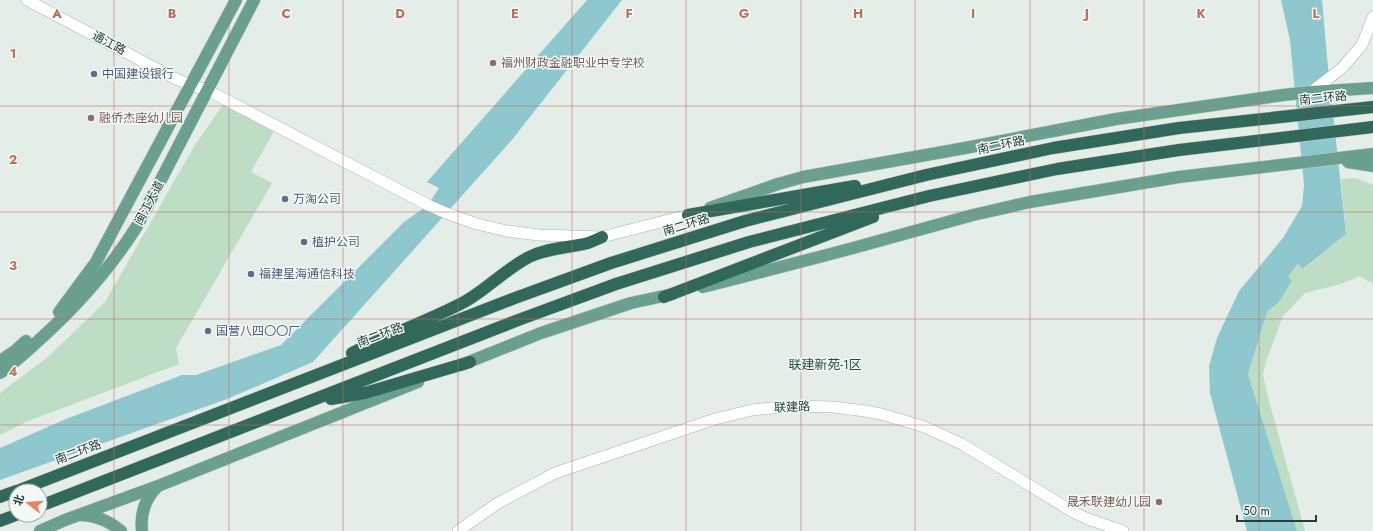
<svg xmlns="http://www.w3.org/2000/svg" width="1373" height="531" viewBox="0 0 1373 531" font-family="Jost,'Noto Sans SC',sans-serif">
  <style>
    .green { fill: #beddc5 }
    .water { fill: #8fc7cf }
    .lines { fill: none; stroke-linecap: round; stroke-linejoin: round }
    .minor-casing { stroke: #a7b5af; stroke-width: 12 }
    .major-casing { stroke: #c2c9c7; stroke-width: 13 }
    .highway-casing { stroke: #c2c9c7; stroke-width: 13 }
    .minor { stroke: #fff; stroke-width: 11 }
    .major { stroke: #6ba091; stroke-width: 12 }
    .highway { stroke: #31685b; stroke-width: 12 }
    .grid { fill: none; stroke: #b97058; stroke-width: 1; stroke-opacity: 0.55 }
    .education-dot { fill: #8d6e63; stroke: #f4f9f7; stroke-width: 1.5 }
    .service-dot { fill: #5c6f8a; stroke: #f4f9f7; stroke-width: 1.5 }
    .labels { text-anchor: middle; dominant-baseline: central; stroke-width: 3; stroke-linejoin: round; paint-order: stroke }
    .street-label { font-size: 12px; fill: #243d36; stroke: #f4f9f7 }
    .education-label { font-size: 12px; fill: #785e54; stroke: #f4f9f7; text-anchor: start }
    .service-label { font-size: 12px; fill: #4e5e75; stroke: #f4f9f7; text-anchor: start }
    .neighbourhood-label { font-size: 13px; fill: #214f42; stroke: #f4f9f7 }
    .grid-label { font-size: 13px; text-anchor: middle; font-weight: bold; fill: #b97058; stroke: #f4f9f7; stroke-width: 3; stroke-linejoin: round; paint-order: stroke }
  </style>
  <rect width="100%" height="100%" fill="#e4ede8"/>
  <path class="green" d="M223,105L274,131L251,172L272,183L176,348L179,364L26,422L0,435V393L49,356L105,302L195,145Z
    M1355,178L1373,185V284L1360,276L1341,284L1305,293L1283,316L1266,361L1263,374L1266,390L1305,531H1297L1248,374L1267,312L1279,302L1292,281L1287,277L1299,264L1304,269L1346,234L1341,179Z"/>
  <path class="water" d="M587,0H622L511,141L313,362L227,399L0,480V448L66,419L182,375H196L281,345L404,222L428,205L439,188L427,182Z
    M1281,0H1322L1327,57L1346,234L1303,269L1298,264L1288,277L1292,281L1279,302L1267,312L1248,374L1297,531H1247L1210,393L1209,366L1217,338L1239,291L1283,238L1302,206L1304,185L1290,40Z"/>
  <g class="lines">
    <defs>
      <path id="minor" d="M27,0L174,78L190,85L207,90L428,205L446,213L477,224L507,231L539,235L602,237L688,215
        M1311,92L1342,68L1362,45L1373,17
        M458,531L498,503L555,473L715,419L752,410L793,406L833,407L865,411L881,414L922,426L962,444L1075,513L1088,519L1123,531"/>
      <path id="major" d="M1348,162L1373,166
        M710,208L778,184L803,177L965,148L1116,119L1283,95L1311,92L1373,88
        M703,287L842,251L973,215L1030,202L1179,177L1373,154
        M59,312L96,262L236,0
        M0,361L15,351L26,341
        M461,365L541,333L631,303L673,294
        M0,373C13,364 25,353 37,342C75,308 110,269 137,226L254,0
        M80,515C95,515 109,521 121,531
        M40,531L65,520L158,486L418,382
        M142,531C140,513 145,499 157,487"/>
      <path id="highway" d="M688,215L855,186
        M664,297L873,217
        M352,353C389,334 429,321 466,301C488,288 506,269 529,257C547,248 568,248 588,243C593,241 598,239 602,237
        M331,399L365,393L470,362
        M17,491L515,298L611,263L745,221L926,175L1053,148L1179,128L1373,107
        M0,497L16,491
        M40,506L521,319L616,284L749,242L929,196L1057,169L1179,150L1373,127
        M0,521L16,515"/>
    </defs>
    <use href="#minor" class="minor-casing"/>
    <use href="#major" class="major-casing"/>
    <use href="#highway" class="highway-casing"/>
    <use href="#minor" class="minor"/>
    <use href="#major" class="major"/>
    <use href="#highway" class="highway"/>
  </g>
  <path class="grid" d="M114,0V531M229,0V531M343,0V531M458,0V531M572,0V531M686,0V531M801,0V531M915,0V531M1030,0V531M1144,0V531M1259,0V531M0,106H1373M0,212H1373M0,319H1373M0,425H1373"/>
  <g class="education-dot">
    <circle cx="493" cy="63" r="4"/>
    <circle cx="91" cy="118" r="4"/>
    <circle cx="1159" cy="502" r="4"/>
  </g>
  <g class="service-dot">
    <circle cx="94" cy="74" r="4"/>
    <circle cx="285" cy="199" r="4"/>
    <circle cx="304" cy="242" r="4"/>
    <circle cx="251" cy="274" r="4"/>
    <circle cx="208" cy="331" r="4"/>
  </g>
  <g class="labels">
    <g class="street-label">
      <text transform="translate(109 43) rotate(28)">通江路</text>
      <text transform="translate(1323 98) rotate(-6)">南二环路</text>
      <text transform="translate(1001 145) rotate(-12)">南二环路</text>
      <text transform="translate(149 203) rotate(-62)">闽江大道</text>
      <text transform="translate(686 225) rotate(-17)">南二环路</text>
      <text transform="translate(380 335) rotate(-21)">南二环路</text>
      <text transform="translate(792 407) rotate(-2)">联建路</text>
      <text transform="translate(78 452) rotate(-21)">南二环路</text>
    </g>
    <g class="education-label">
      <text x="501" y="63">福州财政金融职业中专学校</text>
      <text x="99" y="118">融侨杰座幼儿园</text>
      <text x="1151" y="502" text-anchor="end">晟禾联建幼儿园</text>
    </g>
    <g class="service-label">
      <text x="102" y="74">中国建设银行</text>
      <text x="293" y="199">万淘公司</text>
      <text x="312" y="242">植护公司</text>
      <text x="259" y="274">福建星海通信科技</text>
      <text x="216" y="331">国营八四〇〇厂</text>
    </g>
    <g class="neighbourhood-label">
      <text x="825" y="364">联建新苑-1区</text>
    </g>
  </g>
  <g class="grid-label">
    <text x="57" y="18">A</text>
    <text x="172" y="18">B</text>
    <text x="286" y="18">C</text>
    <text x="400" y="18">D</text>
    <text x="515" y="18">E</text>
    <text x="629" y="18">F</text>
    <text x="744" y="18">G</text>
    <text x="858" y="18">H</text>
    <text x="973" y="18">I</text>
    <text x="1087" y="18">J</text>
    <text x="1201" y="18">K</text>
    <text x="1316" y="18">L</text>
    <text x="13" y="58">1</text>
    <text x="13" y="164">2</text>
    <text x="13" y="270">3</text>
    <text x="13" y="376">4</text>
  </g>
  <g transform="translate(28 503) rotate(287)"><circle r="19" fill="#f4f9f7" stroke="#a1aeaa"/>
  <path d="M0-3L7 15L0 10L-7 15Z" fill="#eb8163"/>
  <text y="-6" font-size="11" font-weight="bold" text-anchor="middle" fill="#243d36">北</text>
  </g>
  <path d="M1237 515v6h79v-6" fill="none" stroke="#243d36" stroke-width="2"/>
  <text x="1243" y="515" font-size="12" fill="#243d36" stroke="#f4f9f7" stroke-width="3" paint-order="stroke">50 m</text>
</svg>
